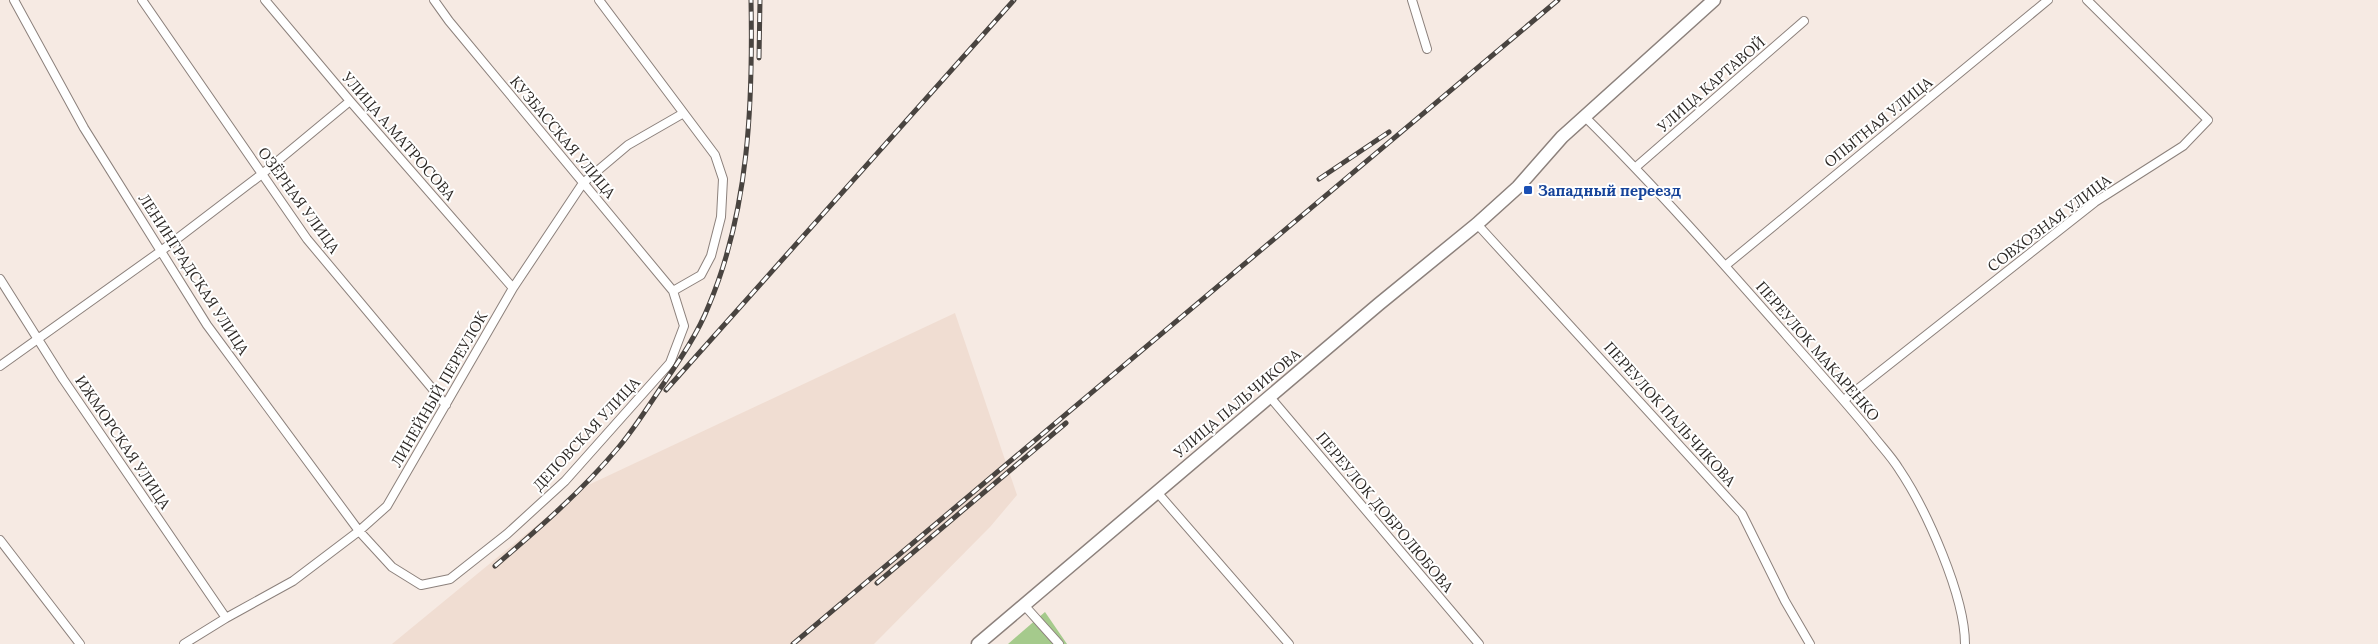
<svg xmlns="http://www.w3.org/2000/svg" width="2378" height="644" viewBox="0 0 2378 644" font-family="Lora,serif">
  <style>
    .built { fill: #f0ddd2 }
    .green { fill: #a5ca8c }
    .lines { fill: none; stroke-linecap: round; stroke-linejoin: round }
    .street-casing { stroke: #8c817c; stroke-width: 10 }
    .primary-casing { stroke: #8c817c; stroke-width: 15 }
    .street { stroke: #fff; stroke-width: 8 }
    .primary { stroke: #fff; stroke-width: 12 }
    .rail-casing { stroke: #494440; stroke-width: 5 }
    .rail { stroke: #fff; stroke-width: 3; stroke-dasharray: 9; stroke-linecap: butt }
    .transit-dot { fill: #1a4fb4; stroke: #fff; stroke-width: 2 }
    .labels { text-anchor: middle; dominant-baseline: central; stroke-width: 4; stroke-linejoin: round; paint-order: stroke }
    .street-label { font-size: 15px; fill: #2b2724; stroke: #fff }
    .transit-label { font-size: 15px; font-weight: bold; fill: #164399; stroke: #fff; text-anchor: start }
  </style>
  <rect width="100%" height="100%" fill="#f6eae3"/>
  <path class="built" d="M955,313L1017,495L990,527L874,644H392L582,488Z"/>
  <path class="green" d="M1045,612L1067,644H1008Z"/>
  <g class="lines">
    <defs>
      <path id="street" d="M14,0L84,128L207,325L359,531L392,567L421,585L450,579L507,534L565,481L670,363L684,326L673,291L701,275L711,256L721,217L723,179L715,155L599,0
        M142,0L307,239L446,405
        M265,0L350,101L513,288
        M434,0L449,21L673,291
        M1412,0L1427,49
        M1584,116C1655,186 1721,261 1787,336C1815,368 1844,400 1871,433C1880,445 1891,456 1899,469C1926,509 1965,596 1965,644
        M1636,167L1804,21
        M1477,224L1742,514L1785,601L1810,644
        M1725,266L2048,0
        M0,279L63,379L226,618
        M0,366L161,251L262,174L350,101
        M1270,397L1479,644
        M1844,400L2095,202L2183,146L2208,120L2087,0
        M1157,492L1289,644
        M0,540L80,644
        M1024,605L1059,644
        M184,644L226,618L293,581L359,531L387,506L513,288L583,183L628,145L682,114"/>
      <path id="primary" d="M978,644L1379,304L1477,224L1518,187L1562,137L1714,0"/>
    </defs>
    <use href="#street" class="street-casing"/>
    <use href="#primary" class="primary-casing"/>
    <use href="#street" class="street"/>
    <use href="#primary" class="primary"/>
    <defs>
      <path id="rail" d="M759,58L760,0
        M1319,179L1389,132
        M666,390L1014,0
        M495,566C538,529 581,492 618,448C635,428 649,405 664,383C681,358 698,333 709,305C749,210 753,102 751,0
        M877,583L1066,423
        M793,644L1558,0"/>
    </defs>
    <use href="#rail" class="rail-casing"/>
    <use href="#rail" class="rail"/>
  </g>
  <rect class="transit-dot" x="1523" y="185" width="10" height="10" rx="2.5"/>
  <g class="labels">
    <g class="street-label">
      <text transform="translate(1711 84) rotate(-41)">УЛИЦА КАРТАВОЙ</text>
      <text transform="translate(1878 122) rotate(-39)">ОПЫТНАЯ УЛИЦА</text>
      <text transform="translate(399 136) rotate(49)">УЛИЦА А.МАТРОСОВА</text>
      <text transform="translate(563 137) rotate(50)">КУЗБАССКАЯ УЛИЦА</text>
      <text transform="translate(299 200) rotate(54)">ОЗЁРНАЯ УЛИЦА</text>
      <text transform="translate(2049 223) rotate(-37)">СОВХОЗНАЯ УЛИЦА</text>
      <text transform="translate(194 274) rotate(57)">ЛЕНИНГРАДСКАЯ УЛИЦА</text>
      <text transform="translate(1818 351) rotate(49)">ПЕРЕУЛОК МАКАРЕНКО</text>
      <text transform="translate(439 389) rotate(-60)">ЛИНЕЙНЫЙ ПЕРЕУЛОК</text>
      <text transform="translate(1237 403) rotate(-40)">УЛИЦА ПАЛЬЧИКОВА</text>
      <text transform="translate(1670 414) rotate(48)">ПЕРЕУЛОК ПАЛЬЧИКОВА</text>
      <text transform="translate(586 434) rotate(-47)">ДЕПОВСКАЯ УЛИЦА</text>
      <text transform="translate(123 442) rotate(56)">ИЖМОРСКАЯ УЛИЦА</text>
      <text transform="translate(1385 512) rotate(50)">ПЕРЕУЛОК ДОБРОЛЮБОВА</text>
    </g>
    <g class="transit-label">
      <text x="1538" y="190">Западный переезд</text>
    </g>
  </g>
</svg>
